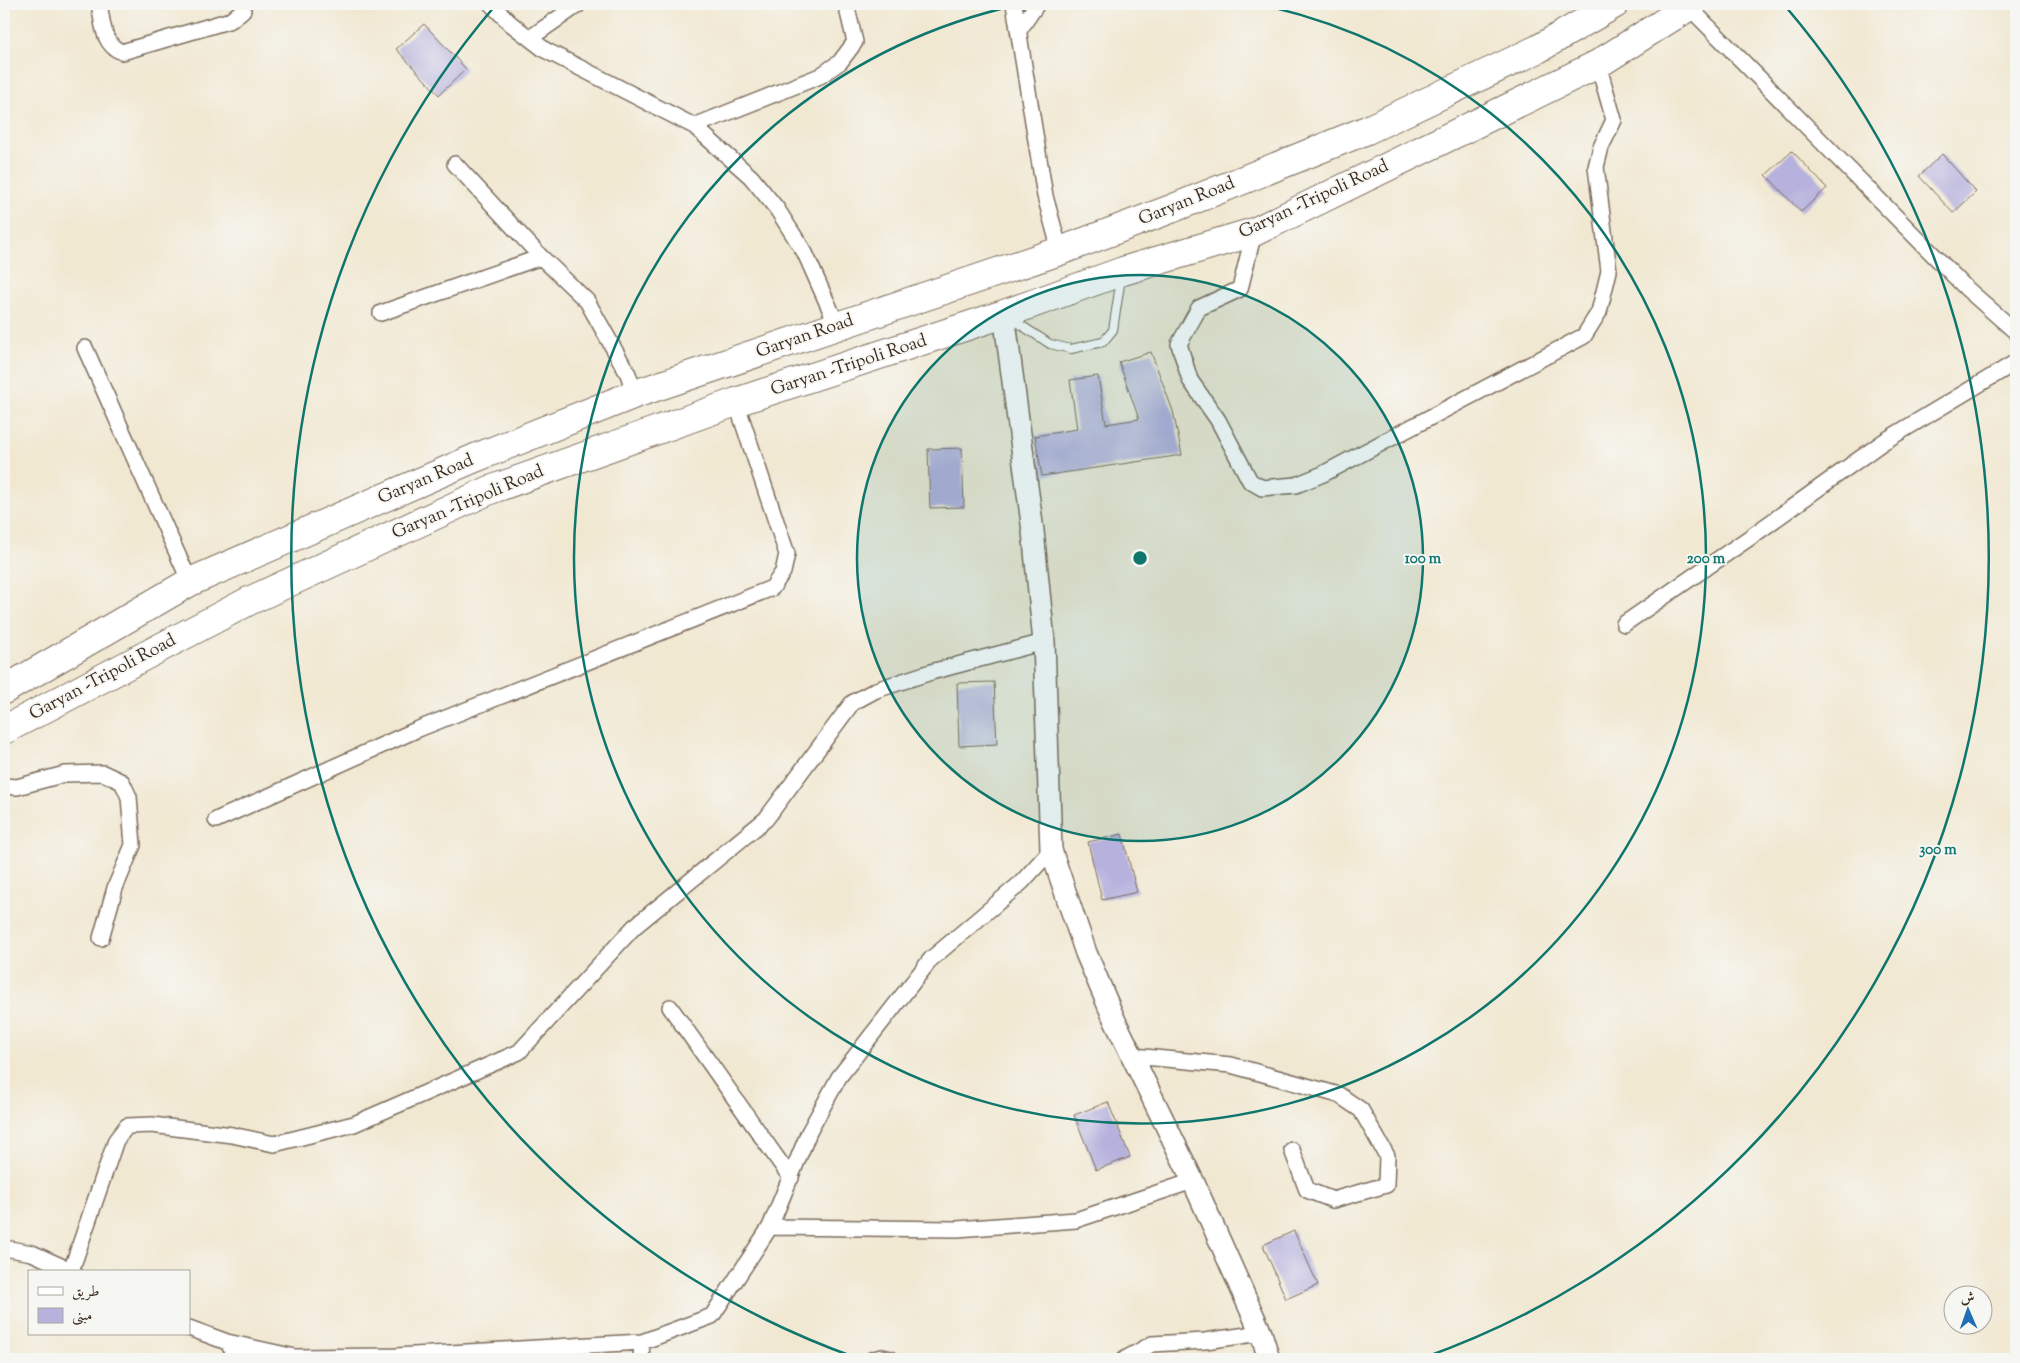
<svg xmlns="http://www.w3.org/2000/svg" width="2020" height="1363" viewBox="0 0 2020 1363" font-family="'Sorts Mill Goudy',Amiri,serif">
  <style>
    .building { fill: #b6b1dd }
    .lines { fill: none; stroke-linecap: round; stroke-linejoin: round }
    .lane-casing { stroke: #7b6c5d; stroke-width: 10 }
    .street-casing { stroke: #7b6c5d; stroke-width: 18 }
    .secondary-casing { stroke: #7b6c5d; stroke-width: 24 }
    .highway-casing { stroke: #7b6c5d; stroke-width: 30 }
    .lane { stroke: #fff; stroke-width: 8 }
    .street { stroke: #fff; stroke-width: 15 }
    .secondary { stroke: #fff; stroke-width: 21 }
    .highway { stroke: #fff; stroke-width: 28 }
    .ring { fill: none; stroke: #0f766e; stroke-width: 2.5 }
    .labels { text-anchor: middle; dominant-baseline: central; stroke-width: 4; stroke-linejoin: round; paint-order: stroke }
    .street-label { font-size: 18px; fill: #3b2a1e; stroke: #f6f6f2 }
    .centre { fill: #0f766e; stroke: #f6f6f2; stroke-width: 2.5 }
    .ring-label { font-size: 15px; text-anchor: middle; font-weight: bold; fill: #0f766e; stroke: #f6f6f2; stroke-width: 4; stroke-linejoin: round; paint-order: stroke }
  </style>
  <rect width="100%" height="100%" fill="#f6f6f2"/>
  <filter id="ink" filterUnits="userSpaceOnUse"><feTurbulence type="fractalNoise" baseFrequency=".02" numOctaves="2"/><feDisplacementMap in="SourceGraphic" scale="10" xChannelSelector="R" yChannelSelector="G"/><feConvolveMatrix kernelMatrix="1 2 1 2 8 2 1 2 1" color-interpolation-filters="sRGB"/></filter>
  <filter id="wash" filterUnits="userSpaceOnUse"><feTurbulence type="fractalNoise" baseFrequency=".0096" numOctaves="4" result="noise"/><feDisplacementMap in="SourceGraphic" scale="20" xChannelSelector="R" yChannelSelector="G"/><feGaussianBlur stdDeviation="1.12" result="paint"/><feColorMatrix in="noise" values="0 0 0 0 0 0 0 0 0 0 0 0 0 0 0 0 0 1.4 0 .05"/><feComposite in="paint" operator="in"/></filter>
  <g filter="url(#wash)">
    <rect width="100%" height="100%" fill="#f1e8d2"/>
    <g id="blocks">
      <path class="building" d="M424,24L466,69L439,95L396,49Z
        M1792,151L1827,188L1801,212L1766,175Z
        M1942,154L1976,192L1953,213L1919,176Z
        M1151,352L1173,411L1182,455L1042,476L1035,436L1077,429L1070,380L1098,376L1106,424L1139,419L1119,362Z
        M962,448L964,507L930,508L928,449Z
        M994,682L997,744L959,746L957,683Z
        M1122,834L1137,892L1102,900L1088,842Z
        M1108,1102L1130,1157L1096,1170L1074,1115Z
        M1294,1231L1318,1285L1286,1299L1263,1245Z"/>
    </g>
  </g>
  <g filter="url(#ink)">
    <use href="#blocks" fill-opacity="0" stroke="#7b6c5d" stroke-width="1"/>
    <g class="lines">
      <defs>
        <path id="lane" d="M1010,318L1050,344L1071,349L1103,342L1113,330L1121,278"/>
        <path id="street" d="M99,4C103,22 102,45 122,52L231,20L243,10V4
          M491,4L510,23L545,50L694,126L751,177L777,209L805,253L837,325
          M1014,4L1045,196L1060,251
          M1689,7L1966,288L2016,332
          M1020,29L1037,4
          M530,38L579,4
          M694,126L820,76L840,62L855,42L846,4
          M455,164L541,257L587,301L628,374L635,394
          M1254,232L1240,289L1199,308L1179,344L1190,380L1218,420L1250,481L1262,488L1296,485L1323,474L1584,336L1599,312L1609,271L1596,167L1601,147L1614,120L1598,64
          M381,313L541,257
          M85,348L190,582
          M1624,624L1752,536L1883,442L2016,362
          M4,786L17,787L65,774L103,773L122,782L129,797L133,845L115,888L101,938
          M216,820L416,730L772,588L783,572L787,554L736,402
          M670,1007L791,1178
          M1133,1056L1231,1065L1339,1095L1361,1110L1387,1156L1386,1185L1333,1200L1307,1190L1292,1150
          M770,1227L957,1229L1076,1220L1193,1181
          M4,1248L32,1253L74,1272
          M71,1271L116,1140L127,1126L152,1125L232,1135L274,1144L354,1124L519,1052L634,927L766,819L852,703L876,690L931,672L1044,642
          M189,1328L227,1342L295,1357L396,1356L642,1342L712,1316L770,1227L809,1132L839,1077L931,959L1022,882L1051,850
          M227,1342L238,1359
          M641,1359L642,1342
          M873,1359L882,1357L891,1359
          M1125,1359L1152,1344L1205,1341L1261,1333"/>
        <path id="secondary" d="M1004,314L1033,531L1044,642L1051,850L1086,953L1115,1021L1193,1181L1261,1333L1269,1359"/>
        <path id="highway" d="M4,690L190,582L475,458L635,394L1060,251L1171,209L1367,130L1538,49L1615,4
          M4,730L249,601L490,490L736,402L1004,314L1123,271L1254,232L1598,64L1693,4"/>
      </defs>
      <use href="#lane" class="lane-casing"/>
      <use href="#street" class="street-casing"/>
      <use href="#secondary" class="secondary-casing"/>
      <use href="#highway" class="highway-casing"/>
      <use href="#lane" class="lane"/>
      <use href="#street" class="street"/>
      <use href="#secondary" class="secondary"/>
      <use href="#highway" class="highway"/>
    </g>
  </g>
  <circle cx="1140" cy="558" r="283" fill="#0f766e" fill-opacity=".12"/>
  <g class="ring">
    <circle cx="1140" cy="558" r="283"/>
    <path d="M1258 4A566 566 0 1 1 1022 4"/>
    <path d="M857 1358A849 849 0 0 1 494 7M1786 7A849 849 0 0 1 1423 1358"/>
  </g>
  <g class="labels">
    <g class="street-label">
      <text transform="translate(1314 200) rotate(-25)">Garyan -Tripoli Road</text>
      <text transform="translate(1187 202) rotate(-22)">Garyan Road</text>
      <text transform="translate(805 337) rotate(-19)">Garyan Road</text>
      <text transform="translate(849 366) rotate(-18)">Garyan -Tripoli Road</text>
      <text transform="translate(426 480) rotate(-23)">Garyan Road</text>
      <text transform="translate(468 503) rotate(-23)">Garyan -Tripoli Road</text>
      <text transform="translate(103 678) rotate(-28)">Garyan -Tripoli Road</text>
    </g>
  </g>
  <circle cx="1140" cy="558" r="8" class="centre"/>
  <g class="ring-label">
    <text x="1423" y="563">100 m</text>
    <text x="1706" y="563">200 m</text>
    <text x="1938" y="854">300 m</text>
  </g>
  <rect width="2020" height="1363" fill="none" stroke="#f6f6f2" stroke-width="20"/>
  <rect x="28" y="1270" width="162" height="65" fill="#f6f6f2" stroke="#aba49d"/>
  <rect x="38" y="1287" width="25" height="8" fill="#ffffff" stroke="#aba49d"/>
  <text x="72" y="1296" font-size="15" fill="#3b2a1e">طريق</text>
  <rect x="38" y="1308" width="25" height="15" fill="#b6b1dd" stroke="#aba49d"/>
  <text x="72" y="1320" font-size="15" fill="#3b2a1e">مبنى</text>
  <g transform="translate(1968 1310) rotate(358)"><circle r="24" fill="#f6f6f2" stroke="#aba49d"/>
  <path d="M0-4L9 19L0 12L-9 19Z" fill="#1f6fb2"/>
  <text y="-8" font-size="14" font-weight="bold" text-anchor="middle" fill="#3b2a1e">ش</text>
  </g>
</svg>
